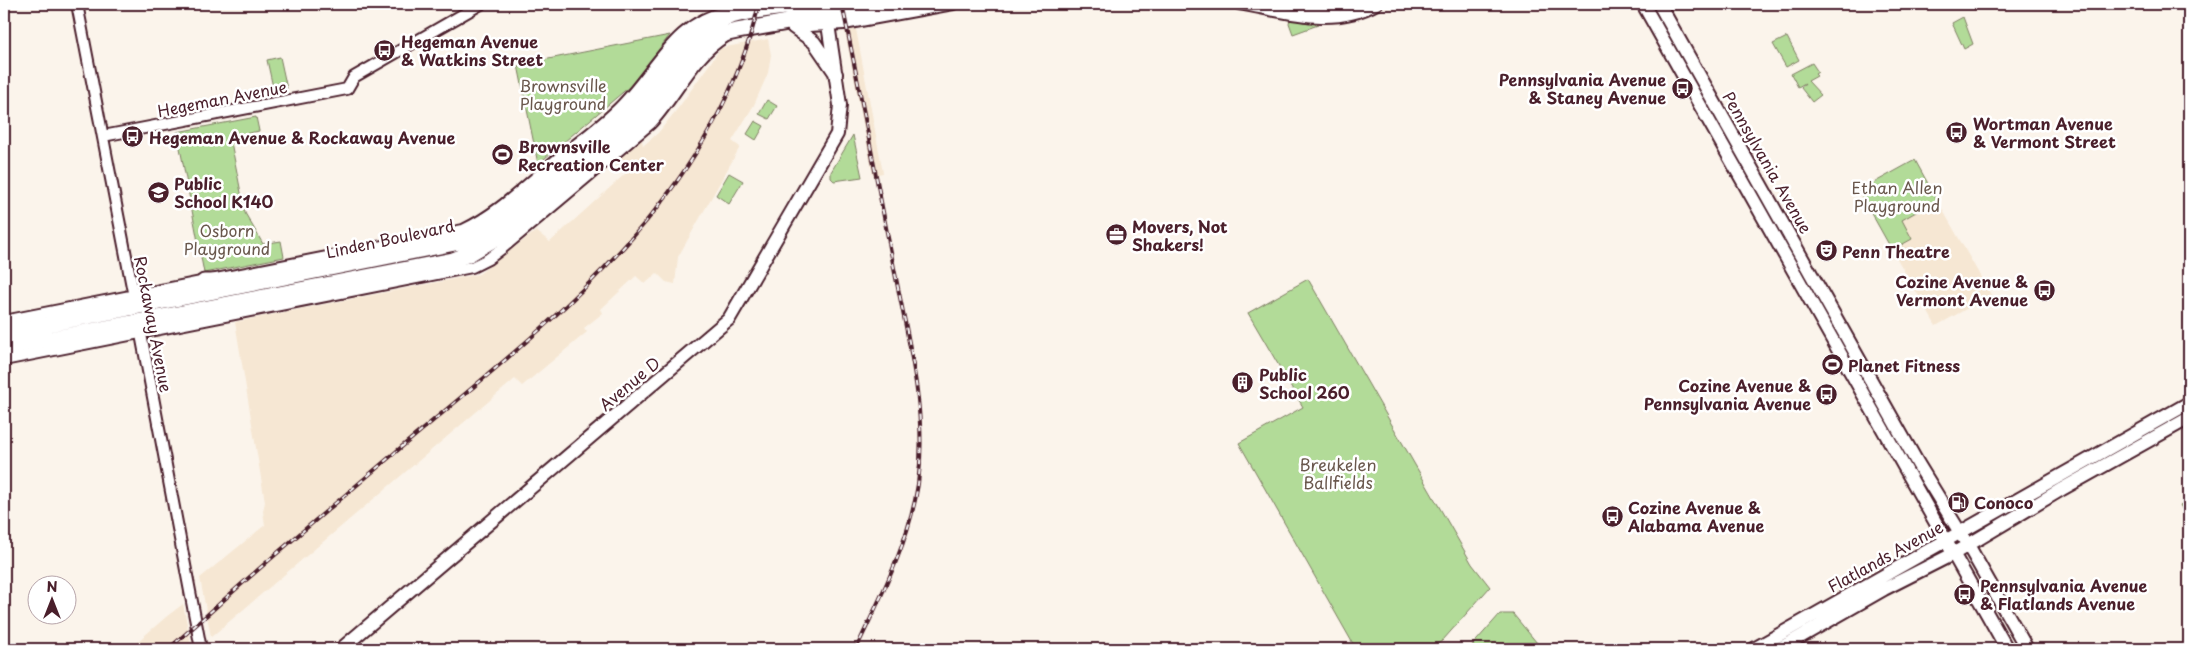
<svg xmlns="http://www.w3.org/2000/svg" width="2193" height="653" viewBox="0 0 2193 653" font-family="'Playpen Sans',sans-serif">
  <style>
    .built { fill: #f6e7d3 }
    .green { fill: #b2db98; stroke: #7e7d62 }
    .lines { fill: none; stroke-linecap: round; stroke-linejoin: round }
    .minor-casing { stroke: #4a1f2b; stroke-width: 14 }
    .major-casing { stroke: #4a1f2b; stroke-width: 16 }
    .highway-casing { stroke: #4a1f2b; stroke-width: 19 }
    .minor { stroke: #fff; stroke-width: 10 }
    .major { stroke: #fff; stroke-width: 12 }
    .highway { stroke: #fff; stroke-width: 15 }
    .rail-casing { stroke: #4a1f2b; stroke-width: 4 }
    .rail { stroke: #fff; stroke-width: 2; stroke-dasharray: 5.5; stroke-linecap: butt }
    .labels { text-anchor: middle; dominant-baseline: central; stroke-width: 5; stroke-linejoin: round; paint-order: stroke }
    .poi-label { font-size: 16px; font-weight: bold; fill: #4a1f2b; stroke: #fff; text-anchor: start }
    .park-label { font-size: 16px; fill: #69574c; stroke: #fff }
    .street-label { font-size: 16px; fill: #4a1f2b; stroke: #fff }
  </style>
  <rect width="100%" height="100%" fill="#fbf4eb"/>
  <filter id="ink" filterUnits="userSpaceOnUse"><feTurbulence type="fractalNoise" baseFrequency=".02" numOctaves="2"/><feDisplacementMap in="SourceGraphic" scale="10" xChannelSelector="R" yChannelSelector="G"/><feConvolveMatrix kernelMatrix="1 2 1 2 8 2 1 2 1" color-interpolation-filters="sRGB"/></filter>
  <g filter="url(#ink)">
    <path class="built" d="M856,29L883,173L873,175L845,31Z
      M768,39L771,55L768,73L754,105L732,141L740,147L678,257L675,284L666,282L657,273L645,284L636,276L601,309L603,313L584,328L587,332L522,386L515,379L211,637L200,578L265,525L263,511L265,502L235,322L479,274L536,231L550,242L625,174L614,161L642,140L643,146L658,133L679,107L721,48Z
      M1937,200L1991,295L1936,326L1892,250L1912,239L1901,220Z
      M183,604L192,649H129L166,617Z"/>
    <path class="green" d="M1963,17L1973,44L1964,49L1952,23Z
      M1290,19L1318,25L1293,34L1289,23Z
      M670,35L629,87L538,164L518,65Z
      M1787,37L1799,60L1786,67L1773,44Z
      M280,57L287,89L274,92L267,60Z
      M1812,63L1818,72L1815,74L1817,76L1808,81L1821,95L1812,102L1801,88L1805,83L1798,87L1791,74Z
      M767,100L777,106L769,119L759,114Z
      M256,117L259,131L230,137L245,213L263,244L281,241L284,257L204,273L177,132Z
      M755,121L764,126L756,140L747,134Z
      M853,135L862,177L834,181L831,178V172Z
      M1915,160L1937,200L1902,220L1912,239L1892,250L1859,191Z
      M729,173L743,181L729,204L716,195Z
      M1308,279L1472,564L1490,587L1443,640L1432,649H1356L1239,443L1303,407L1248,313Z
      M2189,500V518L2188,519L2180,505Z
      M1500,614H1513L1542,649H1469Z"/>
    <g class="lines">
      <defs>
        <path id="minor" d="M77,4L135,302
          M1239,4C1285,12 1333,29 1377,4
          M792,27L844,24L953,4
          M103,136L347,89L354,77L481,4
          M4,321L463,230C498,214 526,185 555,161C576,144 600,127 619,108C657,71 672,23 728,11
          M140,329L201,649
          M4,360L472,267L488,259L505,246L650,124C675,98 693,56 725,37"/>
        <path id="major" d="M1643,4L2007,649
          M1659,4L1918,464L1972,552L2027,649
          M793,27L814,42L836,74
          M341,649L729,319L837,134L840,105L825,4
          M1754,649L2189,403
          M1779,649L1884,589L1953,554L2062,489L2189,418"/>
        <path id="highway" d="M1301,4L1322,6L1343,4
          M204,282H229
          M4,333L465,241L497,222L627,114C650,90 666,59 691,37C724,8 777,9 818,4
          M4,348L453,260L469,254L501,235L634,125C657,103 684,55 708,41C717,35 726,33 737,31L889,4"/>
      </defs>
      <use href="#minor" class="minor-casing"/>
      <use href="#major" class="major-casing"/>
      <use href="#highway" class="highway-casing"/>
      <use href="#minor" class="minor"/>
      <use href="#major" class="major"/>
      <use href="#highway" class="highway"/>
      <defs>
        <path id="rail" d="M842,4C860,90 876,177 893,263C907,336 928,410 918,484C909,543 881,596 856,649
          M168,649C197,625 224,599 252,575C300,533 349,492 398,450C546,325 712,204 759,4"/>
      </defs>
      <use href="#rail" class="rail-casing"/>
      <use href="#rail" class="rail"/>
    </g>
  </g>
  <defs>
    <symbol id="bus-disc" viewBox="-11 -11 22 22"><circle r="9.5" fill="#4a1f2b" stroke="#fff"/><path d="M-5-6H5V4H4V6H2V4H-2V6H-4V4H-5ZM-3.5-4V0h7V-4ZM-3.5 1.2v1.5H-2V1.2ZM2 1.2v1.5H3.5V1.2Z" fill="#fff"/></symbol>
    <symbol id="stadium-disc" viewBox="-11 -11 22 22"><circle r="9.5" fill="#4a1f2b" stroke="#fff"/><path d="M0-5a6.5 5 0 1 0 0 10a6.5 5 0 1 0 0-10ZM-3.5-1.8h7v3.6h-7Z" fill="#fff"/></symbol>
    <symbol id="school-disc" viewBox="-11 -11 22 22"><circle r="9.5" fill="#4a1f2b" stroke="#fff"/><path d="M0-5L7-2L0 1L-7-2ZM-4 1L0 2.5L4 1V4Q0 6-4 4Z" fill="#fff"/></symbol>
    <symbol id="office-disc" viewBox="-11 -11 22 22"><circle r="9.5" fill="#4a1f2b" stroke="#fff"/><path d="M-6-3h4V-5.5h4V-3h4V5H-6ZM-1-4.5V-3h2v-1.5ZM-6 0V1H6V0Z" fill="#fff"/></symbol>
    <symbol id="theatre-disc" viewBox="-11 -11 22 22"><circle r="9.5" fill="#4a1f2b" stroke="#fff"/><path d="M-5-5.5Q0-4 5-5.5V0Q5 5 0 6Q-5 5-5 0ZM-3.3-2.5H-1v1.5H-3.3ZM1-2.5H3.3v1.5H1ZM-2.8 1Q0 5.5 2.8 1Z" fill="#fff"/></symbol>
    <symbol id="building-disc" viewBox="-11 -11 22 22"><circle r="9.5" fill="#4a1f2b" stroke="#fff"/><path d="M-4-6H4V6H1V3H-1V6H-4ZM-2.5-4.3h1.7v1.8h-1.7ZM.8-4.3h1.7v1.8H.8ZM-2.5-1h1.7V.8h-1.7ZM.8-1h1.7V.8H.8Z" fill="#fff"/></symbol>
    <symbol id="fuel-disc" viewBox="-11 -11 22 22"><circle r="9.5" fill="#4a1f2b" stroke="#fff"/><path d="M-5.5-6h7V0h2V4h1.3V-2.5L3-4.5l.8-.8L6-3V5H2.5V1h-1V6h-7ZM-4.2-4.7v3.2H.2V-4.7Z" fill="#fff"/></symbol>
  </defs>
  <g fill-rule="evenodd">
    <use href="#bus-disc" x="372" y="38" width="25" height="25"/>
    <use href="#bus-disc" x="1670" y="76" width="25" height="25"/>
    <use href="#bus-disc" x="1944" y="120" width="25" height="25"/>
    <use href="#bus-disc" x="120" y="124" width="25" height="25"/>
    <use href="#stadium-disc" x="490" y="142" width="25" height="25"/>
    <use href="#school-disc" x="146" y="180" width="25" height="25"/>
    <use href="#office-disc" x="1104" y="222" width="25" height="25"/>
    <use href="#theatre-disc" x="1814" y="238" width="25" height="25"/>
    <use href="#bus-disc" x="2032" y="278" width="25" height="25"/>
    <use href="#stadium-disc" x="1820" y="352" width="25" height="25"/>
    <use href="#building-disc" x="1230" y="370" width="25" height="25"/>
    <use href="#bus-disc" x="1814" y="382" width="25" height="25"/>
    <use href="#fuel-disc" x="1946" y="490" width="25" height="25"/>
    <use href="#bus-disc" x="1600" y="504" width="25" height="25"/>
    <use href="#bus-disc" x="1952" y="582" width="25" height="25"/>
  </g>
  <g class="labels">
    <g class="poi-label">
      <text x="401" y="41">Hegeman Avenue<tspan x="401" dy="18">&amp; Watkins Street</tspan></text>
      <text x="1666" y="79" text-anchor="end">Pennsylvania Avenue<tspan x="1666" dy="18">&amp; Staney Avenue</tspan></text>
      <text x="1973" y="123">Wortman Avenue<tspan x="1973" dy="18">&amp; Vermont Street</tspan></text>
      <text x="149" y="137">Hegeman Avenue &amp; Rockaway Avenue</text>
      <text x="518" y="146">Brownsville<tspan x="518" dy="18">Recreation Center</tspan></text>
      <text x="174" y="183">Public<tspan x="174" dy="18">School K140</tspan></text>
      <text x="1132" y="226">Movers, Not<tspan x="1132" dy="18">Shakers!</tspan></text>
      <text x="1842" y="251">Penn Theatre</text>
      <text x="2028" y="281" text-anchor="end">Cozine Avenue &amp;<tspan x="2028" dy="18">Vermont Avenue</tspan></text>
      <text x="1848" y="365">Planet Fitness</text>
      <text x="1259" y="374">Public<tspan x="1259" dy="18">School 260</tspan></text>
      <text x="1811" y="385" text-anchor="end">Cozine Avenue &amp;<tspan x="1811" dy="18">Pennsylvania Avenue</tspan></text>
      <text x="1974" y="502">Conoco</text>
      <text x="1628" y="507">Cozine Avenue &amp;<tspan x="1628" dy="18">Alabama Avenue</tspan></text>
      <text x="1980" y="585">Pennsylvania Avenue<tspan x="1980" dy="18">&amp; Flatlands Avenue</tspan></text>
    </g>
    <g class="park-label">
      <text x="563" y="85">Brownsville<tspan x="563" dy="18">Playground</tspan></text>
      <text x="1897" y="187">Ethan Allen<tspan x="1897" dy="18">Playground</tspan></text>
      <text x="227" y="230">Osborn<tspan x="227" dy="18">Playground</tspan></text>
      <text x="1338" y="464">Breukelen<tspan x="1338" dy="18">Ballfields</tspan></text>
    </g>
    <g class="street-label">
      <text transform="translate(222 98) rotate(-11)">Hegeman Avenue</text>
      <text transform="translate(1768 162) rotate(60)">Pennsylvania Avenue</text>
      <text transform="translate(390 238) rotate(-12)">Linden Boulevard</text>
      <text transform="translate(154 324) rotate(79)">Rockaway Avenue</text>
      <text transform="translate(629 383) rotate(-40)">Avenue D</text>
      <text transform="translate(1885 556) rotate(-29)">Flatlands Avenue</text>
    </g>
  </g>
  <rect width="2193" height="653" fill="none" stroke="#fff" stroke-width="20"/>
  <rect x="10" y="10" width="2173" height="633" fill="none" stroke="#4a1f2b" stroke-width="2" filter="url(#ink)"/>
  <g transform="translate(52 600)"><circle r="24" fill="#ffffff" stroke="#b7a5aa"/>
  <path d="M0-4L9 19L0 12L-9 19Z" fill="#4a1f2b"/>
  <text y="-8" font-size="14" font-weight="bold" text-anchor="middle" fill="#4a1f2b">N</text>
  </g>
</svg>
